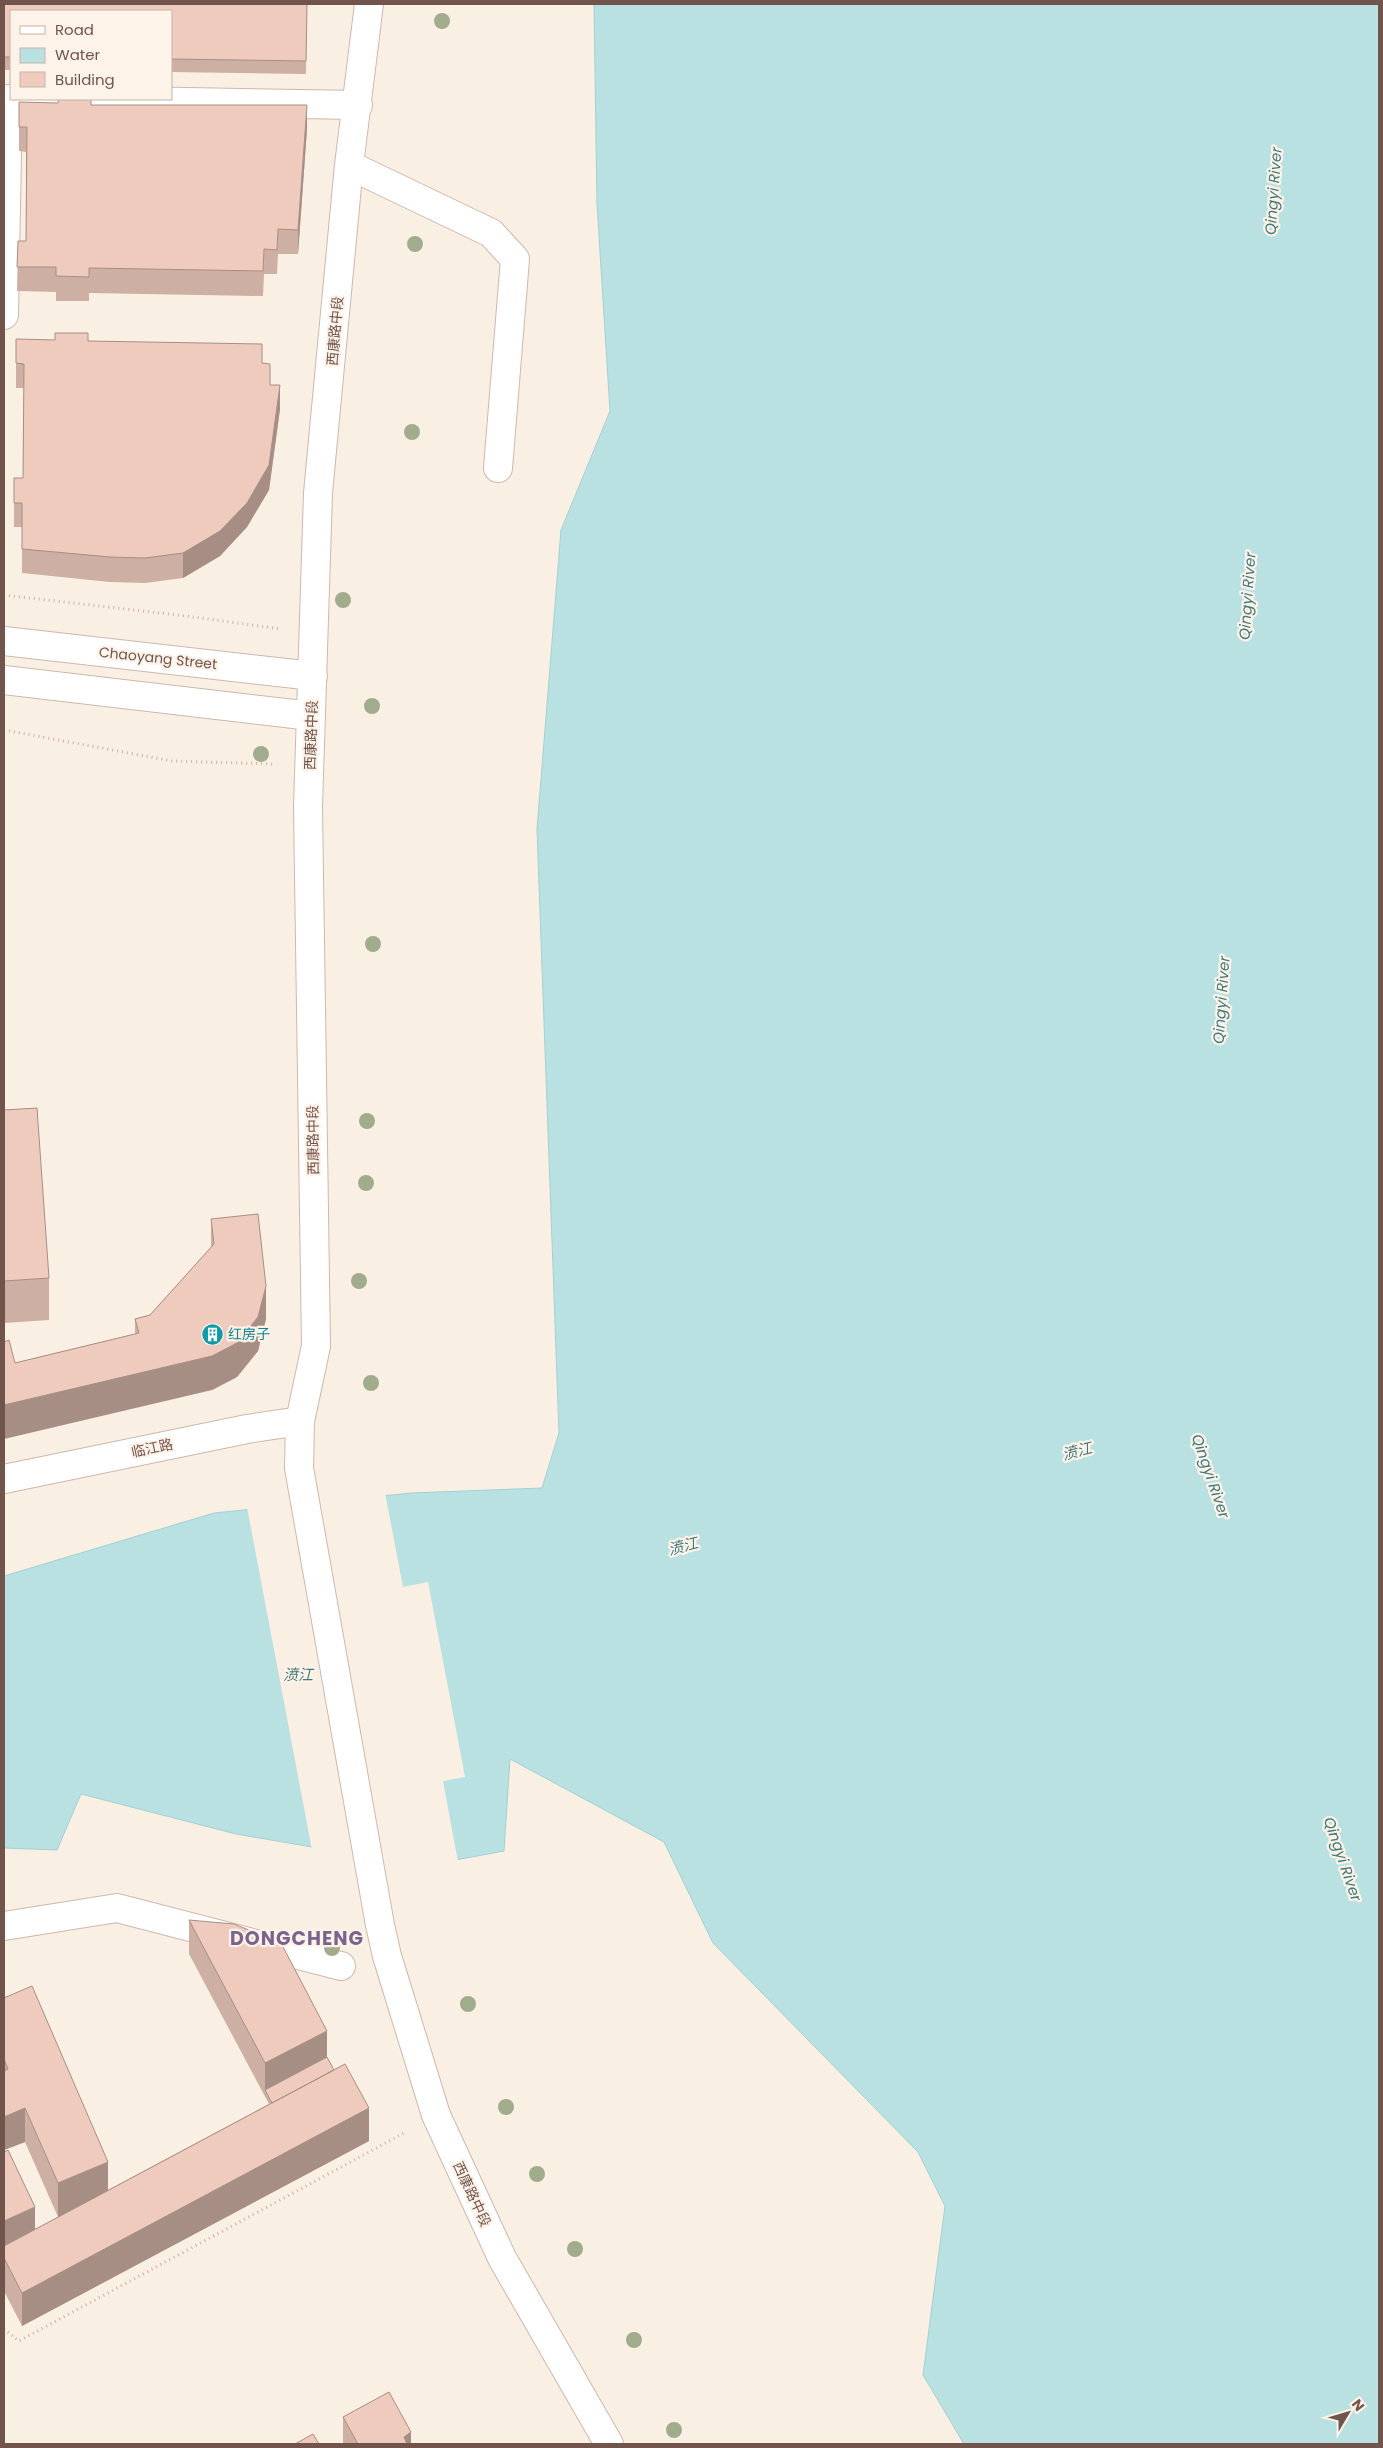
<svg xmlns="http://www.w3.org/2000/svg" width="1383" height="2448" viewBox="0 0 1383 2448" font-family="Poppins,'Noto Sans SC',sans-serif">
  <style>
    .water { fill: #bae1e2; stroke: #a1d1d3 }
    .pier { fill: #faefe3 }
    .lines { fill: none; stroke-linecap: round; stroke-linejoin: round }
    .minor-casing { stroke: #cdb8ae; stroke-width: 30 }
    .path { stroke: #d2aea0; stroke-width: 3; stroke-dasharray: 1 4; stroke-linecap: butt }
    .minor { stroke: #fff; stroke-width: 28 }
    .tree { fill: #a1ac8c }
    .wall { fill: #cdafa3 }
    .shaded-wall { fill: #a78e84 }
    .building { fill: #eecbbd; stroke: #a78e84 }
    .labels { text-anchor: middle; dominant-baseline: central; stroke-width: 4.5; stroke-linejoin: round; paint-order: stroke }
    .street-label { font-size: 14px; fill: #71544b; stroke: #fef3e9 }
    .culture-label { font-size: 14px; fill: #0d838f; stroke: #fef3e9; text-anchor: start }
    .water-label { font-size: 15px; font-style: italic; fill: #43797c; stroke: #fef3e9 }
    .district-label { font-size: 19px; font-weight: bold; letter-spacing: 1px; fill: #7a638d; stroke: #fef3e9 }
  </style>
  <rect width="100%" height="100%" fill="#faefe3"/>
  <path class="water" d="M594,4H1379V2444H964L923,2375L945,2206L918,2152L713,1943L664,1842L510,1759L504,1851L423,1866L236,1834L81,1794L57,1850L4,1848V1576L214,1513L411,1493L542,1488L559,1433L537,829L561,530L610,411L597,204Z"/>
  <path class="pier" d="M385,1493L403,1587L428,1582L465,1777L443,1781L458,1862L422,1869L312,1850L247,1507Z"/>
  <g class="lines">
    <defs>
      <path id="minor" d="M369,4L349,165L318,493L308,807L316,1346L300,1421L299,1468L380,1925L387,1956L436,2115L502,2258L609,2444
        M20,99L358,105
        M349,165L491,233L515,259L498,468
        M4,315L8,99
        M4,641L313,676
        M4,680L311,716
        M4,1479L247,1429L300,1421
        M4,1926L117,1908L341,1966"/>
    </defs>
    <use href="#minor" class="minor-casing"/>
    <path class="path" d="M4,595L186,616L281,629
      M4,730L172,761L275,764
      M4,2329L19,2341L406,2132"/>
    <use href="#minor" class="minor"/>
  </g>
  <g class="tree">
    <circle cx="442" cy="21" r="8"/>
    <circle cx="415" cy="244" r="8"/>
    <circle cx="412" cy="432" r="8"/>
    <circle cx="343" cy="600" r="8"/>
    <circle cx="372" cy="706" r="8"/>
    <circle cx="261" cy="754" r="8"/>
    <circle cx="373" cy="944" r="8"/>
    <circle cx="367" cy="1121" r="8"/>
    <circle cx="366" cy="1183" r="8"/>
    <circle cx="359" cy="1281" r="8"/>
    <circle cx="371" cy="1383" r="8"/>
    <circle cx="332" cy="1948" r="8"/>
    <circle cx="468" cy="2004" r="8"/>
    <circle cx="506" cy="2107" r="8"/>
    <circle cx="537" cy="2174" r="8"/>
    <circle cx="575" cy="2249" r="8"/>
    <circle cx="634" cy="2340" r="8"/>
    <circle cx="674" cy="2430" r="8"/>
  </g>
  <path class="wall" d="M4,4H307L306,74L171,72V11H11V70H4Z
    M19,102L91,105L307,129L298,254H278L277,274H264L263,296L89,293V301H56V292L17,291L18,241H26V152L19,151Z
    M88,341L262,363L280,409L269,490L247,527L220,556L183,578L145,583L110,582L22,573V527H14V478H23L24,388H16V363Z
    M4,1110L49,1278V1320L4,1323Z
    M211,1219L266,1319L258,1351L237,1377L212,1390L15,1363L135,1334V1319L150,1315L211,1247Z
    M189,1920L327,2057L369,2141L22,2326L4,2291V2152L35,2229L58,2217L25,2142L4,2150V1998L108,2190L269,2104L189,1954Z
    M343,2417L411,2444H343Z"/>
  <path class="shaded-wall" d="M307,105V129L298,254V230Z
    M280,385V409L269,490L247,527L220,556L183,578V553Z
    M266,1286V1319L258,1351L237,1377L212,1390L4,1439V1405Z
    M327,2031V2064L265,2090V2063Z
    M25,2108V2142L4,2150V2117Z
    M369,2108V2141L22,2326V2293Z
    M108,2162V2195L58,2217V2183Z
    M35,2207V2248L4,2258V2221Z
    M411,2432V2444H404V2437Z"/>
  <path class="building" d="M4,4H307L306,61L171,59V11H11V57H4Z
    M58,99H91V105H307L298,230L278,229L277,250L264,249L263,271L89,268V277L56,276V267H17L18,241H26L27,127H19V102L58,103Z
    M55,333H88V341L262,344V363L270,364V385H280L269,465L247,503L220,531L183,553L145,558L110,557L22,549V503H14V478H23L24,364L16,363V339L55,340Z
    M37,1108L49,1278L4,1281V1110Z
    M258,1214L266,1286L258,1317L237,1343L212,1356L4,1405V1342L9,1340L15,1363L139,1333L135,1319L150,1315L214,1244L211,1219Z
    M189,1920L234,1924L281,1943L327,2031L265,2063Z
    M32,1986L108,2162L58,2183L25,2108L4,2117V2071L8,2069L4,2059V1998Z
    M327,2057L334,2070L272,2103L265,2090Z
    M345,2064L369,2108L22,2293L4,2258V2246Z
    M8,2150L35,2207L4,2221V2152Z
    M389,2392L411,2432L404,2437L407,2444H358L343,2417Z
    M313,2434L319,2444H295Z"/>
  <defs>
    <symbol id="building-disc" viewBox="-11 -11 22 22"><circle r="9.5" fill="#0f9aa8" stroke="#fef3e9"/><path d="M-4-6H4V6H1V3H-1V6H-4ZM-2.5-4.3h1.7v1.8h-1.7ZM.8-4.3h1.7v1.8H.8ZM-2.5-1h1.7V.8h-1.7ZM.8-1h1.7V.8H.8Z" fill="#fff"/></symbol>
  </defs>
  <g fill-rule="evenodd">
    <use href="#building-disc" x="200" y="1322" width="25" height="25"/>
  </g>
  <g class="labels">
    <g class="street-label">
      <text transform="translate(335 331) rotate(-85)">西康路中段</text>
      <text transform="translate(158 658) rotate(6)">Chaoyang Street</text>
      <text transform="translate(311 735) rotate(-88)">西康路中段</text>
      <text transform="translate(313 1140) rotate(-91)">西康路中段</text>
      <text transform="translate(152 1448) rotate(-12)">临江路</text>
      <text transform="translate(472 2194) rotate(65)">西康路中段</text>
    </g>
    <g class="culture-label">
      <text x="228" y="1334">红房子</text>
    </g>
    <g class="water-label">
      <text transform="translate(1273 191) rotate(-86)">Qingyi River</text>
      <text transform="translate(1247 596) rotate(-86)">Qingyi River</text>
      <text transform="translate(1221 1000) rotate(-86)">Qingyi River</text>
      <text transform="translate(1077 1451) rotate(-14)">𣸣江</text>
      <text transform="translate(1211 1476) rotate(71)">Qingyi River</text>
      <text transform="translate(683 1546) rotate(-14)">𣸣江</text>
      <text x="298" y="1674">𣸣江</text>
      <text transform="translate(1343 1859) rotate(71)">Qingyi River</text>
    </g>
    <g class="district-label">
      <text x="297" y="1938">DONGCHENG</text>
    </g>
  </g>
  <rect width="1383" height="2448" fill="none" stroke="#71544b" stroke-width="10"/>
  <rect x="10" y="10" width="162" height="90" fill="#fef3e9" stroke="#c6b3aa"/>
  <rect x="20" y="26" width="25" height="8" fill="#ffffff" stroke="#c6b3aa"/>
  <text x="55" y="35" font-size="15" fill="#71544b">Road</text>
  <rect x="20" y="48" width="25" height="15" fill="#bae1e2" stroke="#c6b3aa"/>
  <text x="55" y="60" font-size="15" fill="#71544b">Water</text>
  <rect x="20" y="72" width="25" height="15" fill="#eecbbd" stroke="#c6b3aa"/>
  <text x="55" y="85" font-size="15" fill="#71544b">Building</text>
  <g transform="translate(1348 2413) rotate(52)" stroke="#fef3e9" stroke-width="4" paint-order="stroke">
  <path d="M0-4L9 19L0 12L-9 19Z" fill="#71544b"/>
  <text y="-8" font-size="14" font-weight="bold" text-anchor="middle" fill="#71544b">N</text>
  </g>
</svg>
